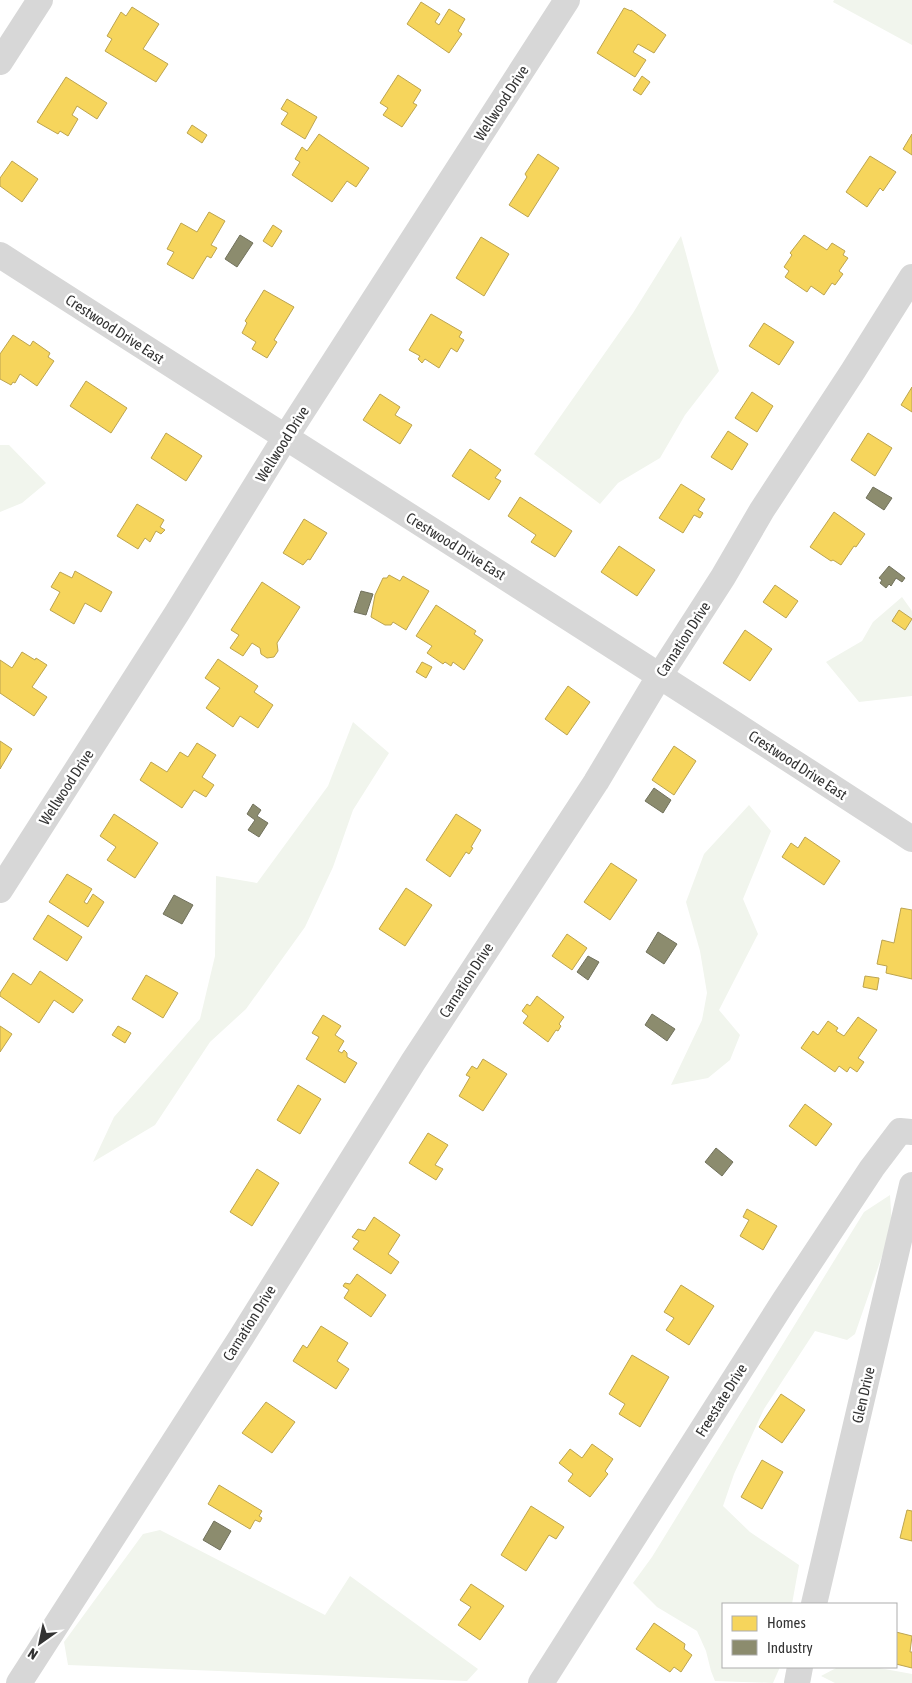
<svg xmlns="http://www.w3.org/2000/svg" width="912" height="1683" viewBox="0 0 912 1683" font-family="'Asap Condensed',sans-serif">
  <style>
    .green { fill: #f1f5ed }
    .homes { fill: #f6d55c; stroke: #bca450 }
    .industry { fill: #8c8c6e; stroke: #71715c }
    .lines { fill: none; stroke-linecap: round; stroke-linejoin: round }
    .minor { stroke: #d7d7d7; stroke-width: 26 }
    .labels { text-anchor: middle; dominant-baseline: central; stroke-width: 5; stroke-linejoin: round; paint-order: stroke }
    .street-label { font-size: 15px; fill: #333; stroke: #fff }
  </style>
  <rect width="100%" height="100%" fill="#fff"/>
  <path class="green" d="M834,0H912V45L833,2Z
    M681,236C694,281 704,326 719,371L685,415L660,458L618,483L600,504L534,454L633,313Z
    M0,445H9L46,483L22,503L0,512Z
    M902,597L912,611V696L859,702L826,662L862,641L873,622Z
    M353,722L389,753L353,810L333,867L305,927L246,1009L210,1042L155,1125L93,1162L114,1117L200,1019L215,956L216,876L257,883L328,786Z
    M749,805L771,831L743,899L758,934L719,1010L740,1035L730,1060L708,1078L671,1085L702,1020L707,993L700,951L686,902L704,854Z
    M890,1195L892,1227L855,1334L847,1340L815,1331L764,1409L734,1474L723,1506L750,1532L799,1565L792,1604H723V1667H780L773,1683L715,1681L711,1671L706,1651L697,1631L657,1607L633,1583L652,1557L864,1212Z
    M160,1530L325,1615L350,1576L478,1669L467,1681L68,1665L64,1642L143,1534Z
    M838,1667H874L912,1674V1683H835L821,1676Z"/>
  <path class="homes" d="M421,2L440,14L435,22L439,25L449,9L465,19L458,31L462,34L449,53L407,24Z
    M132,7L159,24L143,49L168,64L156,82L105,51L112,39L107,36L121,12L126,16Z
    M624,8L631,11V10L666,35L654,53L638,44L633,52L646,60L635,77L597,53Z
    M398,75L421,90L413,103L417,105L402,127L383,115L388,108L380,103Z
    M642,76L650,82L641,95L633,90Z
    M66,77L107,103L97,119L77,106L72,115L78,119L68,136L60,131L58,134L37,122Z
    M287,99L317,117L305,139L281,124L288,113L281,109Z
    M192,125L207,135L202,143L187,133Z
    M319,134L369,168L356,187L347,181L332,202L292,175L300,162L295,159L302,147L307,151Z
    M912,134V155L903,149Z
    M538,154L559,168L528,217L509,205L527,177L525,174Z
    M870,156L896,172L883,191L880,188L867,207L846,192Z
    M12,161L38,179L22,202L0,186V178Z
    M209,212L225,221L211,245L217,248L211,258L207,256L193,279L167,264L174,252L167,249L181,223L197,232Z
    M273,225L282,231L272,247L263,241Z
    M804,235L827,250L832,243L845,251L843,255L848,258L839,271L843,274L835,285L832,283L824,295L811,286L807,292L785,277L789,271L784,267L792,255L790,253Z
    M481,237L509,254L484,296L456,278Z
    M264,290L294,307L274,340L277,342L267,358L252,349L256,342L242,333L247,323L245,321Z
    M431,314L462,332L459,337L464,340L457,352L451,348L439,368L425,359L422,363L418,359L420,356L409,350Z
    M764,323L794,342L779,365L749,346Z
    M13,335L30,346L33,341L50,353L48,357L54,361L37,386L20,374L15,383L13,382L11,385L0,379V354Z
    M86,381L127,408L111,433L70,406Z
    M912,387V412L901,405Z
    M752,392L773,406L757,432L735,418Z
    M380,394L400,407L395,415L412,425L400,444L363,420Z
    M728,431L748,444L732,470L711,457Z
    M166,433L202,456L186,481L151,458Z
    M868,433L892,448L875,476L851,460Z
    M470,449L501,470L495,478L501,481L489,500L452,476Z
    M681,484L705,499L698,510L703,513L700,518L694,515L683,533L659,518Z
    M520,497L572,531L555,557L531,542L536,535L508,516Z
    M137,504L164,520L160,527L165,530L161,534L156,531L150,542L145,538L138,549L117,536Z
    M834,512L865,534L856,547L854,546L841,565L833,560L831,561L810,547Z
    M304,519L327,533L310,560L308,559L303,565L283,553Z
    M619,546L655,570L637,596L601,572Z
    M75,571L112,592L101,612L85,603L74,624L50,610L60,592L51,587L60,572L72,578Z
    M389,575L400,581L403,576L429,591L406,630L393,622L391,625H385L371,617L375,595L383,578H387Z
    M262,582L300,607L277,643L278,651L274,657L267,658L261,654L260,648L252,643L243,656L230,648L239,635L231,630Z
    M775,585L798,601L786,618L763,602Z
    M436,605L476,631L474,634L483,640L464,670L453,662L451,666L445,662L443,664L427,653L432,646L416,636Z
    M899,610L912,619L905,630L892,621Z
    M745,630L772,649L750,681L723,663Z
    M22,652L35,660L36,658L47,665L32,687L47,697L34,716L0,693V660L12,668Z
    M218,659L258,686L254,692L273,705L258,728L240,716L233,727L206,708L220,688L205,678Z
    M422,662L432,667L426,678L416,672Z
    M568,686L590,702L567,735L545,719Z
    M0,741L12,749L0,769Z
    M197,743L216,755L202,777L214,785L206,797L194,790L182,808L140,780L151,762L167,772L180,752L188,757Z
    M674,746L696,761L674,795L652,780Z
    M114,814L158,843L135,878L107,860L116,847L100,836Z
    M456,814L481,830L471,847L473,848L469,854L466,852L450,877L426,860Z
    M805,837L840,861L824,885L782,857L791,843L798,848Z
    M611,863L637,880L610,920L584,902Z
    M67,874L92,889L84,902L87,904L93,894L104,902L88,927L49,902Z
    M406,888L432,905L405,946L379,929Z
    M901,908L912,910V979L886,973L887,966L877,964L882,940L894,943Z
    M48,915L82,937L67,961L33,939Z
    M567,934L587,948L572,970L552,956Z
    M40,971L83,1000L73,1013L54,1000L39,1023L0,996V993L13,973L31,985Z
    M146,975L178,993L163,1018L132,999Z
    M865,976L879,978L877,990L863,987Z
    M537,996L564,1017L559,1024L561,1026L558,1031L556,1030L548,1042L523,1023L528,1016L522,1011L527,1004L530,1006Z
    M323,1015L341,1026L335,1035L344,1041L338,1051L342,1053L344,1050L347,1053V1057L357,1063L345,1083L306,1059L319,1037L312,1033Z
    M858,1017L877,1030L858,1058L864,1062L857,1072L850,1067L847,1072L839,1066L835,1072L801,1048L813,1031L818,1035L828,1021L838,1028L836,1031L844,1036Z
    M0,1026L12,1034L0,1052Z
    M118,1026L131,1033L125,1043L112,1035Z
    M483,1059L507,1074L483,1111L459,1096L470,1077L466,1075L472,1066L477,1069Z
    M298,1085L321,1099L300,1134L277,1120Z
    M805,1104L832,1124L816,1146L789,1126Z
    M428,1133L448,1145L435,1165L443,1169L436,1180L409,1163Z
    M257,1169L279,1183L252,1226L230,1212Z
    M747,1209L777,1226L763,1250L740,1236L749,1220L743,1217Z
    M374,1217L400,1235L388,1254L399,1262L391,1274L353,1249L359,1241L352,1237L358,1229L365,1231Z
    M357,1274L386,1295L371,1317L344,1298L349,1290L343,1286L345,1283L350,1284Z
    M681,1285L714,1306L689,1345L666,1330L674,1318L664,1312Z
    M321,1326L348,1343L337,1361L349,1369L336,1389L293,1361L303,1345L307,1348Z
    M632,1355L669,1377L640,1427L619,1414L625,1404L609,1394Z
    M781,1394L805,1410L782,1443L759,1427Z
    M266,1402L295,1422L272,1453L242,1433Z
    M592,1444L613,1459L605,1471L608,1474L590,1497L568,1481L573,1474L559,1463L570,1449L582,1458Z
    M762,1460L783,1472L762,1509L741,1497Z
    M219,1485L262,1511L259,1516L262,1518L260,1522L255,1520L250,1529L208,1504Z
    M531,1506L564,1527L556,1539L549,1535L526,1571L501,1555Z
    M907,1510L912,1511V1541L900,1538Z
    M471,1584L504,1606L480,1640L458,1625L471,1607L460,1600Z
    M654,1623L685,1644L684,1649L692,1655L681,1672L674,1667L670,1672L636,1649Z
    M896,1632L912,1636L910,1652H912V1668L896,1664Z"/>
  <path class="industry" d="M240,235L253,243L237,267L225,259Z
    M873,487L892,498L884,510L866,498Z
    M889,566L905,578L902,582L896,578L891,586L889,584L886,588L880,583L882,580L879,578Z
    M361,591L373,594L366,615L354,612Z
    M654,788L671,800L663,813L645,801Z
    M253,804L261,810L257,816L268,823L259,837L248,830L255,820L247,814Z
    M174,895L193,905L182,924L163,914Z
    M658,932L677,944L664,964L646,952Z
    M588,956L599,962L588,980L577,972Z
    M652,1014L675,1029L667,1041L645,1025Z
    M716,1148L733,1162L722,1176L705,1162Z
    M214,1521L231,1531L220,1550L203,1540Z"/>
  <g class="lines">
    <path class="minor" d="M0,62L40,0
      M0,255C304,450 610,642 912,839
      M0,890L177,613L285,438L567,0
      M814,1604L912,1185
      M19,1683L242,1336L413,1062L596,782L660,675L723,577L762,510L853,371L912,277
      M541,1683L784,1301L872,1168L900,1131L912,1132
      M797,1683L800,1667"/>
  </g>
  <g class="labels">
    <g class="street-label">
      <text transform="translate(501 103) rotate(-57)">Wellwood Drive</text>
      <text transform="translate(115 329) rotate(33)">Crestwood Drive East</text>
      <text transform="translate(282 444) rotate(-58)">Wellwood Drive</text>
      <text transform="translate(456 546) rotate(32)">Crestwood Drive East</text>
      <text transform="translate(683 639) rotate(-57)">Carnation Drive</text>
      <text transform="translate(798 765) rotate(33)">Crestwood Drive East</text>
      <text transform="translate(66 787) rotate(-57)">Wellwood Drive</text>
      <text transform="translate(466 980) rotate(-57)">Carnation Drive</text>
      <text transform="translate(249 1323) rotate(-58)">Carnation Drive</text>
      <text transform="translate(863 1395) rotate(-77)">Glen Drive</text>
      <text transform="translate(721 1400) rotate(-58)">Freestate Drive</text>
    </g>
  </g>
  <rect x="722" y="1603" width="175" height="65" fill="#ffffff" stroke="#adadad"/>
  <rect x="732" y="1616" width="25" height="15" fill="#f6d55c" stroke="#adadad"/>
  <text x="767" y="1628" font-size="15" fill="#333333">Homes</text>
  <rect x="732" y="1640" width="25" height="15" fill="#8c8c6e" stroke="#adadad"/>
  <text x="767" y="1653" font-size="15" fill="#333333">Industry</text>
  <g transform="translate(40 1643) rotate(213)" stroke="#ffffff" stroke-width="4" paint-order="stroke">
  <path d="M0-4L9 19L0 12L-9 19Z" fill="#333333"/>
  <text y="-8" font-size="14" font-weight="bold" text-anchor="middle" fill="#333333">N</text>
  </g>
</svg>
